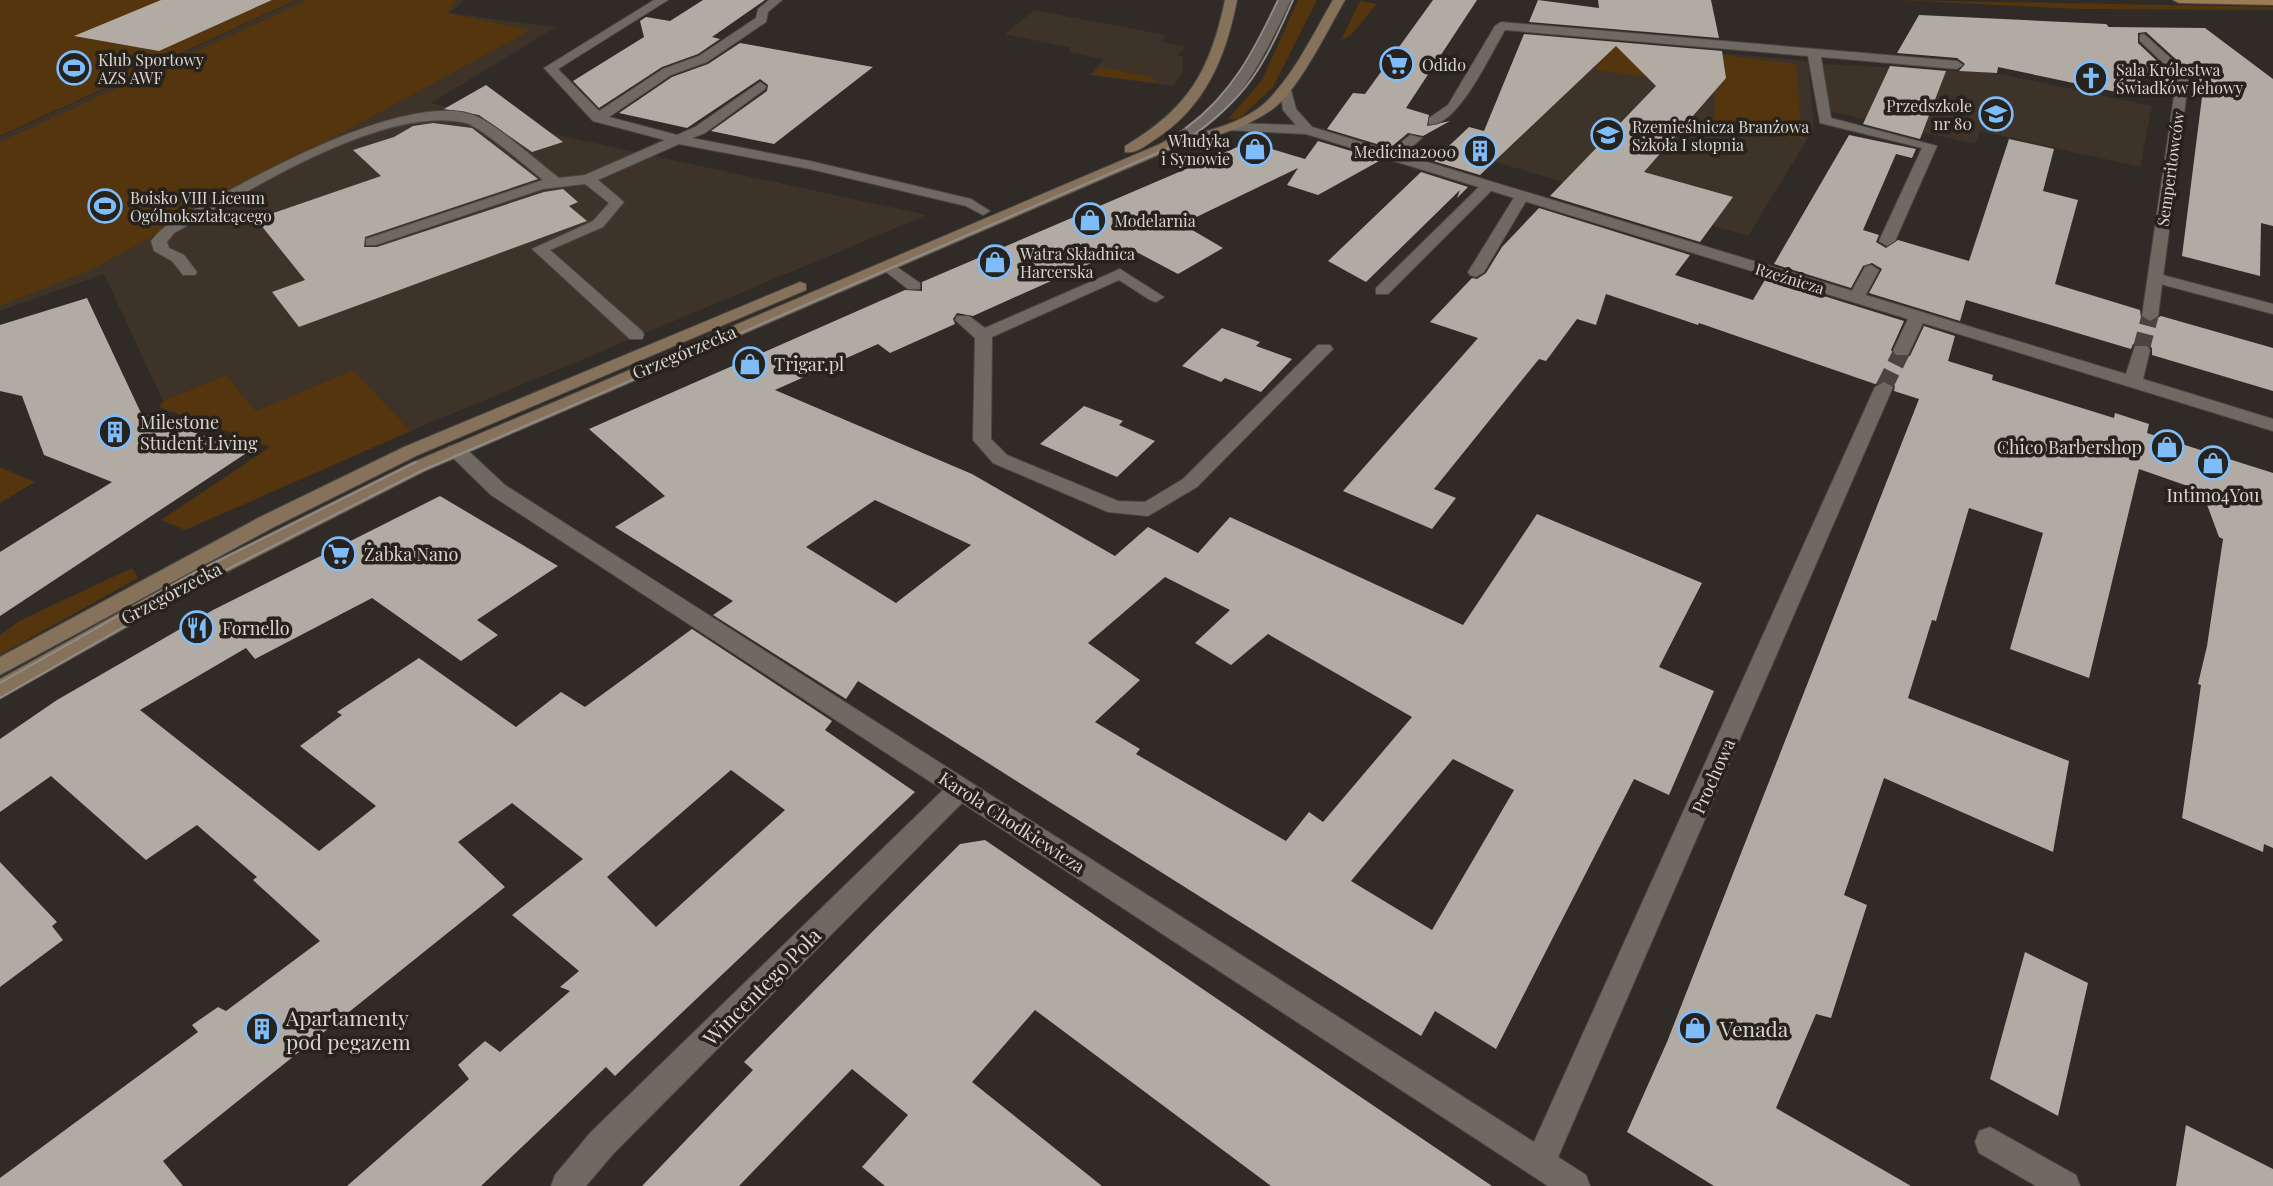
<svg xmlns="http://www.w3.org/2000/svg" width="2273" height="1186" viewBox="0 0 2273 1186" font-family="'Playfair Display',serif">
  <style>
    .built { fill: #3d3329 }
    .green { fill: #54350e }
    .building { fill: #b1aba4; fill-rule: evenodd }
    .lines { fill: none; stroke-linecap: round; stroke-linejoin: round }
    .street-tunnel { stroke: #494540; stroke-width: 17; stroke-dasharray: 17 8; stroke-linecap: butt }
    .lane-casing { stroke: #4a4642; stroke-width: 2 }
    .street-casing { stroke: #4a4642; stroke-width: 2 }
    .secondary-casing { stroke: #4a4642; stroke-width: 2 }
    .primary-casing { stroke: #4a4642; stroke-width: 2 }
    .lane { fill: #6f6962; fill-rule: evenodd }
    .street { fill: #6f6962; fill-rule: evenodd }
    .secondary { fill: #86725b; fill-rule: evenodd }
    .primary { fill: #9d7c54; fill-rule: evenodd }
    .tram { stroke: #908c88; stroke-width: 2 }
    .labels { text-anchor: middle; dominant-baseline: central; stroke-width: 7; stroke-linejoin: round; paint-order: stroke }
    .far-poi-label { font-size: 16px; fill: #d9d6d2; stroke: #27221c; text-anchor: start }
    .far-street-label { font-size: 16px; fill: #d9d6d2; stroke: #27221c }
    .street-label { font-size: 18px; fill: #d9d6d2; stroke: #27221c }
    .poi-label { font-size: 18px; fill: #d9d6d2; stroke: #27221c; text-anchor: start }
    .near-street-label { font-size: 21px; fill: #d9d6d2; stroke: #27221c }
    .near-poi-label { font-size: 21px; fill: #d9d6d2; stroke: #27221c; text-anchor: start }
  </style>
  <rect width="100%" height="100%" fill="#302b26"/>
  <path class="built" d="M298,0H465L449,13L556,27L431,103L580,140L927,215L411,431L353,370L256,411L226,375L163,401L104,274L0,311V137Z
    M1034,10L1166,35L1161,42L1186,47L1177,55L1182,56L1183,73L1173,86L1089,75L1104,59L1068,52L1071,48L1005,34Z
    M1551,38L1808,61L1814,128L1748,236L1492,161Z
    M1820,64L1996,73L2152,106L2140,167L1980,131L1975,144L1828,111Z"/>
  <path class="green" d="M0,0H296L0,136Z
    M308,0H456L447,13L531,30L91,270L0,306V142Z
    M1298,0H1317L1273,87L1239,119H1228L1262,80Z
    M1897,0L2273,7V10L2078,9Z
    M1360,1L1377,4L1351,35L1341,40Z
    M1601,43L1715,58L1714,86L1596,70Z
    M1716,54L1796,64L1802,139L1714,127Z
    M1100,67L1153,77L1156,83L1092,75Z
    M353,370L411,431L185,530L161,520L270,447L159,407L163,401L226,375L256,411Z
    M0,467L35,482L0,503Z
    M132,568L138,578L0,655V635L21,620Z"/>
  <path class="building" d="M161,0H272L159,51L74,36Z
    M703,0H765L712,37L720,39L698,54L662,67L599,108L573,81L644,37L640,21L646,17L670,21Z
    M1433,0H1477L1406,108L1429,115L1427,126L1450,121L1423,136L1408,133L1390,148L1327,129L1353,93L1365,94Z
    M1538,0L1599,8L1598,0H1711L1719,38L1529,22Z
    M1919,15L2106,24L2109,27L2205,28L2273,79V226L2261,223L2260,276L2182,256L2203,89L2190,87L2191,73L2146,32L2138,33V43L2174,77L2173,83L2139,76L2135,96L1998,67L1997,73L1959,71L1965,64L1957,58L1897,53Z
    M1524,34L1722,51L1726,78L1644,172L1733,197L1700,242L1550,196L1656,86L1616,46L1480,175L1433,161L1469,127L1484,131Z
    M740,43L873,67L774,144L711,131L767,91L768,85L760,79L687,128L619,113L672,77L708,64Z
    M1890,66L1946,71L1920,139L1863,124Z
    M486,85L563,142L532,152L479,115L444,109Z
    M433,123L472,128L538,179L365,237L364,247H377L544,192L563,189L578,202L569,206L587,221L299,327L272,292L305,280L256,219L381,176L353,150L394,137L413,126Z
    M1849,135L1916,149L1912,158L1896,154L1863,230L1879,235L1876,242L1886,248L1898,240L1969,261L2009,139L2054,149L2043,191L2078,200L2055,284L2140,310L2141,318L2149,323L2161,316L2273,348V391L2152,355V348L2147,343L2133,344L2131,349L1966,300L1960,321L1869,293L1882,269L1872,263L1863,266L1851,288L1774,264Z
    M1318,141L1381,160L1318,195L1287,185L1298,168L1182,224L1223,248L1178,274L1127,247L973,316L957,313L953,319L955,324L890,353L878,344L775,390L972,474L1115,556L1148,527L1198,553L1230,517L1463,625L1537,514L1702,583L1659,667L1714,691L1669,795L1634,779L1496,1049L1435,1011L1421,1036L858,681L846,699L713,615L733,601L615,527L665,496L589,429L905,290L922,291V282L1249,142L1305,159ZM875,500L971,545L896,603L806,547ZM1165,577L1230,610L1195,643L1231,665L1268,634L1412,717L1323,822L1309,812L1286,841L1136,754L1140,749L1095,722L1140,680L1088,643ZM1453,759L1514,790L1432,930L1351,881Z
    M1421,172L1468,187L1457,198L1460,190L1366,282L1328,261Z
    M1539,208L1690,255L1675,275L1753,300L1766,278L1904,321L1891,350L1896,358L1910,356L1924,326L1955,336L1948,361L1993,375L1992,380L2114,418L2115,413L2149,424L2147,433L2273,473V848L2264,844L2263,852L2182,818L2201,685L2198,684L2207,646L2223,539L2219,537L2202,491L2139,469L2089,678L2010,649L2043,533L1969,508L1936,621L1932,620L1908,698L2069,761L2053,852L1884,778L1844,895L1867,905L1831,1018L1816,1014L1776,1108L1911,1186H1714L1627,1132L1667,1042L1919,399L1894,391L1895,386L1885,380L1875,384L1699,323L1698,325L1606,294L1596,325L1577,319L1546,361L1539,359L1434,489L1456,498L1432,529L1343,491L1478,338L1430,322L1472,278L1477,279L1486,273L1502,247Z
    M87,298L141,413L248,452L0,616V552L112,482L44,455L22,396L0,391V325Z
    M1222,328L1260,342L1256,346L1292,359L1261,392L1225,378L1221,382L1182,366Z
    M1084,406L1123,421L1119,425L1155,441L1117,477L1040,444Z
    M440,496L558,566L477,620L498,635L461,661L372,598L255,659L246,648L140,710L319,851L376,806L300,746L342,715L337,712L419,658L516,727L561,692L585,707L692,629L832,721L825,730L915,792L615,1076L606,1067L481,1186H347L469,1079L458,1065L485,1041L500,1052L570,991L560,987L579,971L512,915L583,859L512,803L458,842L505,887L163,1161L183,1186H0V1178L198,1032L192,1025L218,1007L226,1011L320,941L253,880L257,877L197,825L146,860L51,776L0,812V739L57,700L213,610ZM731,770L785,810L656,927L607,877Z
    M985,840L1343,1085L1492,1186H1271L1035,1010L972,1082L1102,1186H885L862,1167L908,1115L852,1069L739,1186H642L753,1070L744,1062L873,931L960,844Z
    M0,862L57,922L52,926L63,940L0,987Z
    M2025,952L2088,983L2058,1116L1990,1079Z
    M2186,1125L2273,1169V1186H2176Z"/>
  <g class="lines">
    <path class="street-tunnel" d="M2141,350L2150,316
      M1884,387L1902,351"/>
    <defs>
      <path id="lane" d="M654,0H668L558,69L599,111L663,69L699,56L756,18L758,9L769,0H782L768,12L766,22L707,62L671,75L609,117L677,135L695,127L760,82L766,86L765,89L705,133L692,138L810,161L971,199L990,211L983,215L966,206L810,169L679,144L598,180L624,202L603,227L550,250L642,331L644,335L642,339H630L532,249L593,221L609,203L585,184L543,189L376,245H366V239L543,180C528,168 481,127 466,123C383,104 246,193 174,233L167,242L169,248L184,255L197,272L195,275H183L172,261L154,251L151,241C167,220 195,210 217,197C272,167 417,88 478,117C500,127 538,162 559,178L585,175L665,140L593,121L544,68Z
        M1279,0H1291C1265,54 1242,106 1189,138C1180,144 1171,152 1160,150V144C1229,103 1245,71 1279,0Z
        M1501,22L1957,61L1963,65L1957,69L1821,57L1831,118L1937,146L1895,241L1887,246L1879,241L1922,148L1820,123L1808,56L1505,30C1492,51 1457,129 1429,124V118L1448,105L1495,26Z
        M1410,135L1422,138L1397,160H1387V154Z
        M1488,182L1493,183V189L1388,294H1376V288L1483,183Z
        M1522,192L1529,196L1484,272L1476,277L1470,275L1468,272L1515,196Z
        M888,261L920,283V289H908L882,269V263Z
        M1871,265L1879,270L1864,298L1862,301H1850L1848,298L1865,267Z
        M1120,269L1164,297L1156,302L1150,300L1119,280L992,337L991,439L1007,455L1118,501L1145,502L1183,479L1318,345H1330L1333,349L1197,487L1148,516L1108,512L993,463L973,440L975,338L955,320L957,316H969L985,328Z
        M2155,273L2273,304V314L2149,281V275Z
        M1990,1127L2076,1175L2080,1186H2036L1979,1153L1975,1142L1979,1131Z"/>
      <path id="street" d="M2144,34L2189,75L2158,316L2150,321L2142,316L2177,76L2140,41V35Z
        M1280,86H1290L1296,109L1312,127L2126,374L2135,346H2147L2150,350L2143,379L2273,419V431L1923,323L1908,355H1896L1893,351L1908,319L1306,134L1226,130L1224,127L1231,123L1296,125L1283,110Z
        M1884,382L1893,387L1558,1157L1586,1175L1590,1186H1548L962,803L613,1154L586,1186H551L555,1175L591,1132L943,790L491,495L449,454L447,450L449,446H463L505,485L1534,1142L1875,387Z"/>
      <path id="secondary" d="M1225,0H1237C1226,57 1205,108 1154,140C1145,146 1136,154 1125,152V146C1189,108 1210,71 1225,0Z
        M1333,0H1345C1328,29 1297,94 1270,111C1240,131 1204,139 1170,150L425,471L205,583L0,699V679L191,573L411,463L1160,144C1193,134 1238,127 1265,103C1294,75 1313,34 1333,0Z
        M800,282L806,284V290L418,455L274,527L0,675V657L260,517L404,447Z"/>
      <path id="primary" d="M2173,0H2273V5L2179,3Z"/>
    </defs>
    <use href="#lane" class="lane-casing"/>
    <use href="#street" class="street-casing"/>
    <use href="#secondary" class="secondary-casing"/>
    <use href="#primary" class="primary-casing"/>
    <use href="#lane" class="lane"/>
    <use href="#street" class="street"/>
    <use href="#secondary" class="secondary"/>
    <use href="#primary" class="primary"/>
    <path class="tram" d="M1186,128C1232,94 1254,51 1278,0
      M0,683L194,573L416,462
      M0,698L202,582L421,471L1185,141C1247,99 1263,67 1293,0"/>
  </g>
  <defs>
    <symbol id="supermarket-ring" viewBox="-11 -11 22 22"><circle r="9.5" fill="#27221c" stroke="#7fbdfa" stroke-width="1.5"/><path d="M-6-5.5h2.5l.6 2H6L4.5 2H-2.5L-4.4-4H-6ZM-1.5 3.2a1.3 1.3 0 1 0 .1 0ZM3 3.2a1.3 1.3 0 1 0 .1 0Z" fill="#7fbdfa"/></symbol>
    <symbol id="stadium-ring" viewBox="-11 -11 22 22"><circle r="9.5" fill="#27221c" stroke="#7fbdfa" stroke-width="1.5"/><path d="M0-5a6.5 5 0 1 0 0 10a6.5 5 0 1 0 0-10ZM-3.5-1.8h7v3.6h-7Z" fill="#7fbdfa"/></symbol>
    <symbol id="church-ring" viewBox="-11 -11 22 22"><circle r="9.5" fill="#27221c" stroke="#7fbdfa" stroke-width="1.5"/><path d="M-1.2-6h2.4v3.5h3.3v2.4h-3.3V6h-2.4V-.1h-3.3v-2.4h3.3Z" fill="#7fbdfa"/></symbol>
    <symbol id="school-ring" viewBox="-11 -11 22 22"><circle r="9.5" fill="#27221c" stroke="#7fbdfa" stroke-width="1.5"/><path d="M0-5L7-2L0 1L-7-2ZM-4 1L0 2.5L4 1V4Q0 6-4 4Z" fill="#7fbdfa"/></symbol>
    <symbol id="shop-ring" viewBox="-11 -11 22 22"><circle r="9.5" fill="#27221c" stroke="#7fbdfa" stroke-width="1.5"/><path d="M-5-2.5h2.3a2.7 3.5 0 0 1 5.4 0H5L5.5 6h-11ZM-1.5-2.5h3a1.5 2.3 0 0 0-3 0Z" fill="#7fbdfa"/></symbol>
    <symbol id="building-ring" viewBox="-11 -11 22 22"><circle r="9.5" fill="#27221c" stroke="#7fbdfa" stroke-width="1.5"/><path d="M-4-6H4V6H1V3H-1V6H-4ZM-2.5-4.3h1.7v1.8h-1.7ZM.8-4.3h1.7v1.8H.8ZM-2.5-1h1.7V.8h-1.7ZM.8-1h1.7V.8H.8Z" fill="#7fbdfa"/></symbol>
    <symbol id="restaurant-ring" viewBox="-11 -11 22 22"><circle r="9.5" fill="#27221c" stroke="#7fbdfa" stroke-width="1.5"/><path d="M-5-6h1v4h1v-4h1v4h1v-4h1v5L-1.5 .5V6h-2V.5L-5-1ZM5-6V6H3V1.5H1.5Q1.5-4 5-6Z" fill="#7fbdfa"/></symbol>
  </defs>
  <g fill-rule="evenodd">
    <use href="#supermarket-ring" x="1378" y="45" width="38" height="38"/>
    <use href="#stadium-ring" x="55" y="49" width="38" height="38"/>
    <use href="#church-ring" x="2072" y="59" width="38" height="38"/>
    <use href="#school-ring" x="1977" y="95" width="38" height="38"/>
    <use href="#school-ring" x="1589" y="116" width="38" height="38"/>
    <use href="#shop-ring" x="1236" y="130" width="38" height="38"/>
    <use href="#building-ring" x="1461" y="132" width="38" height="38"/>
    <use href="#stadium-ring" x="86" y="187" width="38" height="38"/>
    <use href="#shop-ring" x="1071" y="201" width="38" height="38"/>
    <use href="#shop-ring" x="976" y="243" width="38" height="38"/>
    <use href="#shop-ring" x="731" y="345" width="38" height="38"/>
    <use href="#building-ring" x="96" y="413" width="38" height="38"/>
    <use href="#shop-ring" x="2148" y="428" width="38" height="38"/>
    <use href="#shop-ring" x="2194" y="444" width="38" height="38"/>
    <use href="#supermarket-ring" x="320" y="535" width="38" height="38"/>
    <use href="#restaurant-ring" x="178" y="609" width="38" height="38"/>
    <use href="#shop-ring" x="1676" y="1009" width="38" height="38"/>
    <use href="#building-ring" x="243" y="1010" width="38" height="38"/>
  </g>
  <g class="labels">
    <g class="far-poi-label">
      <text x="98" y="59">Klub Sportowy<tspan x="98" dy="18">AZS AWF</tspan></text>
      <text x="1422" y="64">Odido</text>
      <text x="2116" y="69">Sala Królestwa<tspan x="2116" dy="18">Świadków Jehowy</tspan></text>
      <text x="1972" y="105" text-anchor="end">Przedszkole<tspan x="1972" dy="18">nr 80</tspan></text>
      <text x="1632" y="126">Rzemieślnicza Branżowa<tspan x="1632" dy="18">Szkoła I stopnia</tspan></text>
      <text x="1230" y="140" text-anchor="end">Włudyka<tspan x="1230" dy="18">i Synowie</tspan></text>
      <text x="1456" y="151" text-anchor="end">Medicina2000</text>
      <text x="130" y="197">Boisko VIII Liceum<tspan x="130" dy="18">Ogólnokształcącego</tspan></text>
      <text x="1114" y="220">Modelarnia</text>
      <text x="1020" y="253">Watra Składnica<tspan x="1020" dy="18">Harcerska</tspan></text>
    </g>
    <g class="far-street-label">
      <text transform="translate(2170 169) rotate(-82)">Semperitowców</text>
      <text transform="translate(1790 278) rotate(17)">Rzeźnicza</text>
    </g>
    <g class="street-label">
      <text transform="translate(684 352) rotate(-23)">Grzegórzecka</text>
      <text transform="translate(171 593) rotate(-28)">Grzegórzecka</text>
      <text transform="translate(1713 776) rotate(-66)">Prochowa</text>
      <text transform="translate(1012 822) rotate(33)">Karola Chodkiewicza</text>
    </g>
    <g class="poi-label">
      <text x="774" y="364">Trigar.pl</text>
      <text x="140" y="422">Milestone<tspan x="140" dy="21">Student Living</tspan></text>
      <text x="2142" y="447" text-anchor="end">Chico Barbershop</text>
      <text x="2213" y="495" text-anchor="middle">Intimo4You</text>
      <text x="364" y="554">Żabka Nano</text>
      <text x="222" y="628">Fornello</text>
    </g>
    <g class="near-street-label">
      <text transform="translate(761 986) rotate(-45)">Wincentego Pola</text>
    </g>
    <g class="near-poi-label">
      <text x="286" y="1017">Apartamenty<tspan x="286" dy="24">pod pegazem</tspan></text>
      <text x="1720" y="1028">Venada</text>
    </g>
  </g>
</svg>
